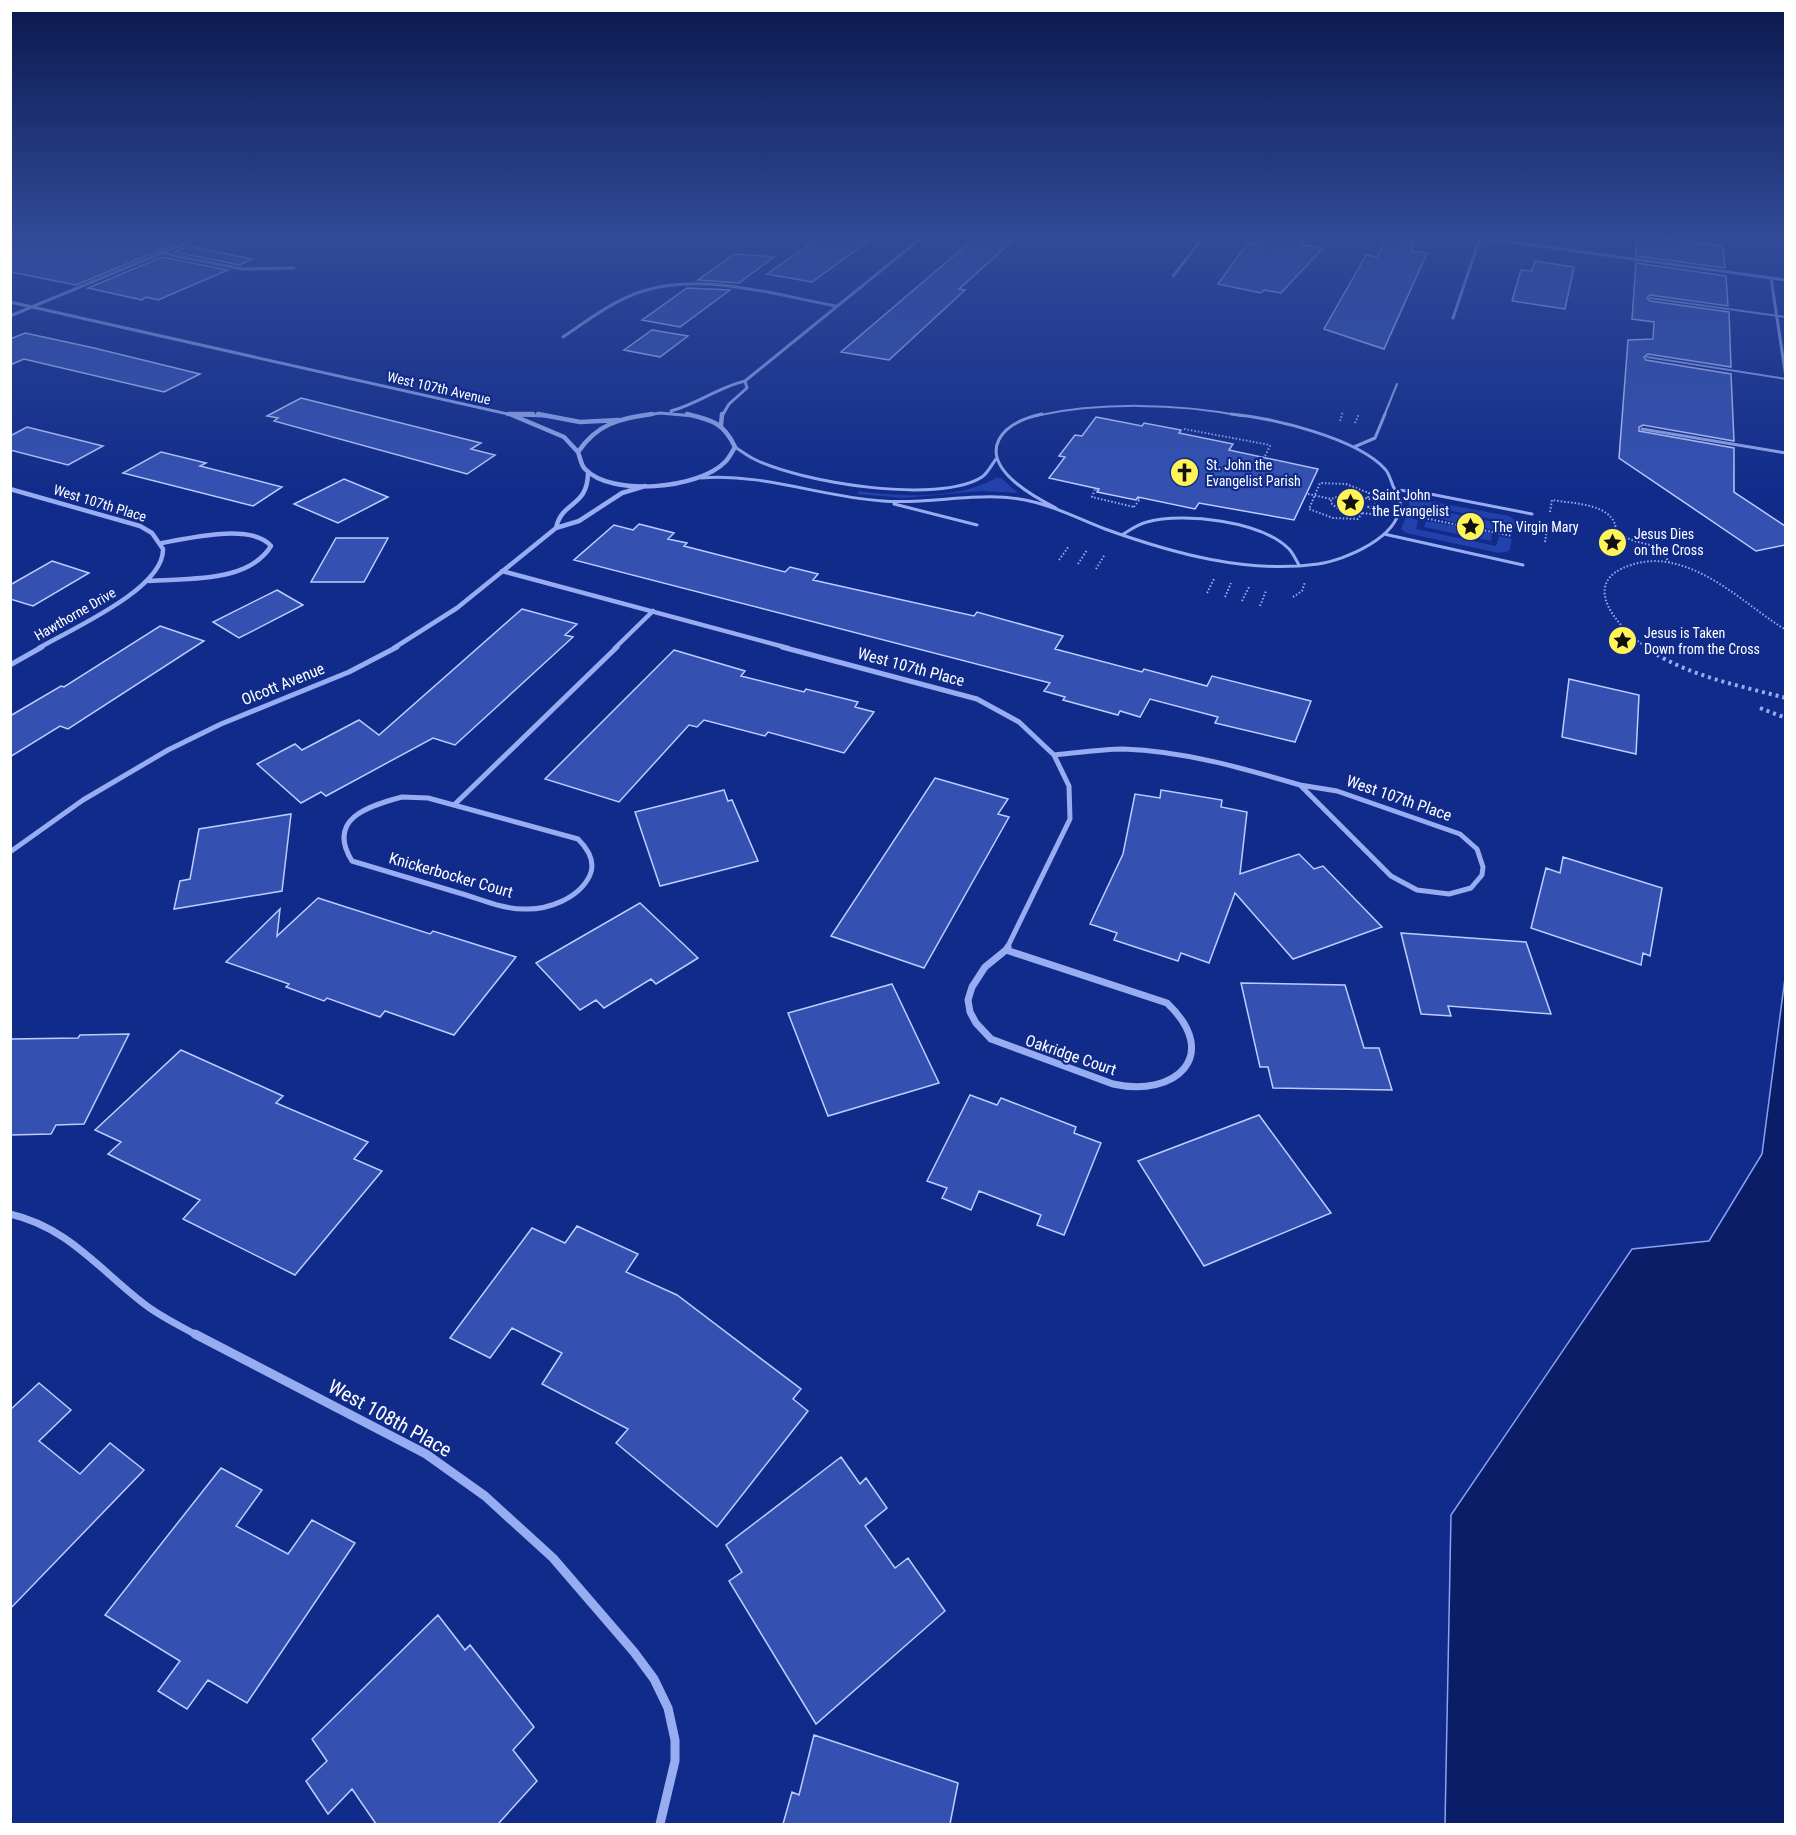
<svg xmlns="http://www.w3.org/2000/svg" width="1796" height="1835" viewBox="0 0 1796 1835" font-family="'Roboto Condensed',sans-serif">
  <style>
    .green { fill: #2241aa }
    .water { fill: #0a1d66; stroke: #88a3f5; stroke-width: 1.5 }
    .building { fill: #3451b2; stroke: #beccfd; stroke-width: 1.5 }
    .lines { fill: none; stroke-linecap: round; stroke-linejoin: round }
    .path-far1 { stroke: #97acf1; stroke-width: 2; stroke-dasharray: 1.5 2; stroke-linecap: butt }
    .path { stroke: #97acf1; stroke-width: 4; stroke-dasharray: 3 4; stroke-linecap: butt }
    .service-far1 { stroke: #97acf1; stroke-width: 2 }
    .service { stroke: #97acf1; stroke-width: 3 }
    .minor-far4 { stroke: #97acf1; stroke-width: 3 }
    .minor-far3 { stroke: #97acf1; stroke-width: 4.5 }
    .minor-far2 { stroke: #97acf1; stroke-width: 5 }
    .minor-far1 { stroke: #97acf1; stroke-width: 7 }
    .minor { stroke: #97acf1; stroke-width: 9 }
    .labels { text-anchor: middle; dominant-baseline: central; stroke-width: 4.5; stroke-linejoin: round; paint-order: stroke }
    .far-street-label { font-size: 14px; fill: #fff; stroke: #112b8a }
    .far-poi-label { font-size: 14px; fill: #fff; stroke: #112b8a; text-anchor: start }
    .street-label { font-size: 16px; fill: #fff; stroke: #112b8a }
    .near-street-label { font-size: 20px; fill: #fff; stroke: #112b8a }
  </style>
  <rect width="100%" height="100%" fill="#112b8a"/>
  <path class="green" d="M996,478H1001L1018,493L982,491L904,498L857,494L859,491C903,497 957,500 996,478Z
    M1412,498L1509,516L1516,521L1513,532L1500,529L1501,521L1423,505L1420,514L1409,511V501Z
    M1430,509L1495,522L1493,530L1482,527L1481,524L1460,520L1457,523L1428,515Z
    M1406,517L1418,520L1416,529L1496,546L1499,536L1512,539L1509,551L1499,553L1406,533L1401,529Z
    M1426,521L1456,526L1457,530L1479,534L1481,531L1492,533L1491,541L1424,527Z"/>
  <path class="water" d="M1785,978V1824H1445L1451,1515L1632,1249L1709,1241L1762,1154Z"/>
  <path class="building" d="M10,235H131L175,244L76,285L10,272Z
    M823,235L867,242L812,282L767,274Z
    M978,235H1019L959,289L965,290L889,360L841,352Z
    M1263,235H1299L1296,239L1305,240L1302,245L1323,248L1281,293L1264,290L1261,293L1218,284L1247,244L1256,245Z
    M1637,235L1723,246L1725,268L1636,256Z
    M1385,239L1414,243L1411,251L1427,253L1384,349L1324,329L1366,255L1377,257Z
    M188,246L252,259L240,265L174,252Z
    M735,254L774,257L739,283L698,280Z
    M162,257L228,270L158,300L146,297L142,300L88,288Z
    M1535,261L1574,267L1565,309L1512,301L1521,270L1532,271Z
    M1636,263L1726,276L1728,306L1650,295L1647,298L1650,301L1729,312L1731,367L1648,354L1644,357L1646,360L1731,374L1734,441L1643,425L1639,427V431L1734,448V492L1785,526V545L1756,551L1619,458L1628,340L1653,339L1654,322L1632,319Z
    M687,288L730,290L680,327L642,320Z
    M652,330L688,336L660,357L624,350Z
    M25,333L94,348L200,374L164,392L24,359L10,365V339Z
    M301,398L481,443L471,449L495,455L467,474L274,421L278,418L267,416Z
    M1096,417L1142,426L1144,423L1181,430L1179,433L1233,444L1229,450L1318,469L1294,520L1199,503L1195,509L1138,497L1136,500L1097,492L1099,489L1049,478L1065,457L1059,456L1075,435L1082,436Z
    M27,427L103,446L68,465L10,450V436Z
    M161,452L206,463L200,466L282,487L253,506L123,473Z
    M344,479L388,497L338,523L294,504Z
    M639,524L674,533L668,539L687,543L684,546L785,572L790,567L818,574L813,580L974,616L977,612L1063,636L1055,649L1142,672L1144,669L1207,686L1212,676L1311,701L1295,742L1215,723L1218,717L1150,699L1140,717L1120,711L1118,715L1063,700L1065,697L1044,691L1050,683L574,560L614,525L633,530Z
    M336,538H388L364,582H311Z
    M52,561L89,573L33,606L10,599V585Z
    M277,590L303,605L239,638L213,622Z
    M522,609L577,624L565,635L573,637L455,745L433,738L326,796L321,792L301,803L257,764L295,744L302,750L359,720L379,735Z
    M160,626L204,641L68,729L60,726L10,757V716L61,686L64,687Z
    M674,650L745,671L741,676L804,692L806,689L858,702L855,707L874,712L844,753L768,732L765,736L704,720L697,727L689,725L619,802L545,779Z
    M1569,679L1639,695L1636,754L1562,737Z
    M935,778L1008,799L998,814L1009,817L924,968L831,936Z
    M724,790L728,801L732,800L758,861L660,886L635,812Z
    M1161,790L1222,800L1221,807L1247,812L1240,874L1299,854L1314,869L1323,866L1382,927L1293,959L1235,893L1209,963L1181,953L1178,961L1114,940L1117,933L1090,924L1123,854L1135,794L1160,798Z
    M291,814L282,891L174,909L180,881L190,879L199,829Z
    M1563,857L1662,888L1650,956L1643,953L1641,965L1531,928L1546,868L1560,873Z
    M318,898L430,934L433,931L516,957L454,1035L385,1011L380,1017L327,998L324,1001L286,987L289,984L226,962L280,909L277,936Z
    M640,903L698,958L656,984L651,979L604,1008L596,1000L580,1010L536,963Z
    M1401,933L1526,942L1551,1014L1448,1006L1451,1016L1421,1014Z
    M1241,983L1345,985L1364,1048H1379L1392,1090L1273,1088L1268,1067H1260Z
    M892,984L939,1083L828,1116L788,1013Z
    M129,1034L84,1124L56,1125L51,1134L10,1135V1039L78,1038L80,1035Z
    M181,1050L283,1096L276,1103L368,1142L354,1159L382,1171L295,1275L183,1219L200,1200L108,1154L121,1142L95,1130Z
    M970,1095L997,1105L1001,1098L1076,1127L1074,1133L1101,1143L1064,1235L1037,1225L1041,1215L979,1191L971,1210L942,1198L947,1188L927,1181Z
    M1259,1115L1331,1213L1204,1266L1138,1161Z
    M577,1226L638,1254L626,1272L677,1295L801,1389L793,1399L808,1411L717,1527L616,1443L628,1429L542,1384L562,1353L512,1328L490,1358L450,1338L532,1228L565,1243Z
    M39,1383L71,1410L39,1441L80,1474L110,1443L144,1470L10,1609V1410Z
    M841,1457L860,1484L866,1478L887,1508L865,1526L895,1568L908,1558L945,1611L816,1724L729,1581L742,1572L726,1545Z
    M221,1468L262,1490L236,1526L288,1554L312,1520L355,1543L247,1703L208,1680L187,1709L158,1691L180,1661L105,1615Z
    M438,1615L465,1650L470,1645L534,1727L513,1750L537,1781L498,1824H376L352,1789L328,1814L306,1781L327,1761L312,1739Z
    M814,1735L958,1783L950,1824H783L792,1792L799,1795Z"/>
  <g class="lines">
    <path class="path-far1" d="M1340,421L1343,411
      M1355,423L1359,414
      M1184,429L1270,445
      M1265,456L1271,444
      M1098,490L1095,489L1092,497L1134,507
      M1308,494L1331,499
      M1375,505L1379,509L1373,510L1368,507Z
      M1375,505L1378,494
      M1134,507L1140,499L1137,498
      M1345,511L1371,514
      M1550,512L1552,500C1574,504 1617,503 1616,533L1634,541L1658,547L1669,562
      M1358,513C1347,515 1339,510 1331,503V499L1348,493L1376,501
      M1362,513L1358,519L1333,518L1309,509L1320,483L1346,484L1369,493L1368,498
      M1414,516L1463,526
      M1464,522L1478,525L1477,532L1462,529Z
      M1478,529L1512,536
      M1545,542L1548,522
      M1059,560L1069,546
      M1078,564L1087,550
      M1096,569L1105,554
      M1207,593L1214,579
      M1225,597L1231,583
      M1293,597L1302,591L1305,582
      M1242,601L1249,587
      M1260,606L1266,591
      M1647,648C1618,628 1577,582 1631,565C1645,560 1662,560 1676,564C1718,575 1750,608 1786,630"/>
    <path class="path" d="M1645,647C1687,676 1737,685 1786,698
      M1760,708L1786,718"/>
    <path class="service-far1" d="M1650,298L1786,317
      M1647,357L1786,379
      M1035,416C1098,402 1178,403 1242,416
      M1384,416L1397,384"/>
    <path class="service" d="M1042,414C1001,423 977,450 1016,483C1028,493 1042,501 1056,508
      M1642,429L1786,453
      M735,447C741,451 748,456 754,459C799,482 938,505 982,477C988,473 992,464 996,459
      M1354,447L1375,438L1385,414
      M701,478C764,473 821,497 883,501C934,505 985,489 1034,502C1059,508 1081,520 1105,529C1172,553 1246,574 1318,564C1345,560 1401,537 1400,503C1400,498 1396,491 1393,486C1391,481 1389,473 1385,469C1357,438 1273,418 1231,414
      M1398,490L1425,493L1532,514
      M894,504L977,525
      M1384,534L1523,565
      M1122,535C1130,530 1138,524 1147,522C1184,512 1261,521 1289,549C1293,553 1296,560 1299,565"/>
    <path class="minor-far4" d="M1459,235L1786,280
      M161,253L242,269L294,268
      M1173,276L1205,235
      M1771,278L1786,378
      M10,302L512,415L546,416
      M10,316L205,235
      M1453,318L1480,238
      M563,337C588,320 614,300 643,291C705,272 775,295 836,306
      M671,411C697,404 719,387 745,381L925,235
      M641,416L660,413L694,416
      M722,416L729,404L747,388L745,381"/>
    <path class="minor-far3" d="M508,414H533
      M538,414L580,422L619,420
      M512,415L564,437L578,452
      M721,425L722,414
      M578,452C580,457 581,465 585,469C611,497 699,489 725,462C729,458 732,452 735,447C724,423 712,420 687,414
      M578,452C597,424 620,418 652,414
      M10,489L140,526L152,533L163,549C164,589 71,629 39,648
      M556,528C562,500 588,508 588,472
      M502,571L788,648
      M149,581C188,578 248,583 271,546C252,523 189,538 162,543
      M394,648L457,608L556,528L579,521L622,493L645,486
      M615,648L653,611"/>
    <path class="minor-far2" d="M782,647L977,699L1019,722L1054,755C1077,753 1101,749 1123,749C1184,751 1242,768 1300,785
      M10,665L42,647
      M1300,785L1337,791L1460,834L1477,849L1483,867L1482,875L1471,888L1449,894L1417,890L1391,876Z
      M402,797L428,798L578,839C588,849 596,861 590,875C579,899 547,910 524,909C504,909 485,901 466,895C428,884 390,872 352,861C326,819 368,806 402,797Z
      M454,805L617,647
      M10,852L83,800L168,750L221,724L349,672L397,647
      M1007,948L1070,819L1069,786L1054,755"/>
    <path class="minor-far1" d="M1006,950L1167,1003C1222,1055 1176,1098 1113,1084L991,1039L976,1023L970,1012L968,1000L972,987L985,967Z
      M1006,950L1008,947
      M10,1214C67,1227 98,1268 143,1303C159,1316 179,1325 198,1336"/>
    <path class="minor" d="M195,1334L426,1454L485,1496L553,1558L634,1652L654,1679L668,1708L675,1740V1761L660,1824"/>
  </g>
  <linearGradient id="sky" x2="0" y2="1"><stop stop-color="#09184c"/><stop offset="0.48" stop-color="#324a98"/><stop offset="1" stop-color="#324a98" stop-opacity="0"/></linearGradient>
  <rect width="1796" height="492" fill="url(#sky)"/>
  <defs>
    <symbol id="church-disc" viewBox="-11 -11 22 22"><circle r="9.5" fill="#fff457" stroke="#112b8a"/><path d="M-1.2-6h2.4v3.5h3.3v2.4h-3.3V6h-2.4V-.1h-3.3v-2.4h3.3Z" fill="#111"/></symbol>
    <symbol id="sight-disc" viewBox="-11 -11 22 22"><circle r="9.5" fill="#fff457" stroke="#112b8a"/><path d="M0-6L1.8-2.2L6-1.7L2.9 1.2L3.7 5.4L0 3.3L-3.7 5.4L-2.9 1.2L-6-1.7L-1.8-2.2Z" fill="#111"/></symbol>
  </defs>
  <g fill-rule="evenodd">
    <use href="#church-disc" x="1168" y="456" width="33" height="33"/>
    <use href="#sight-disc" x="1334" y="486" width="33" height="33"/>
    <use href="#sight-disc" x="1454" y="510" width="33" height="33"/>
    <use href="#sight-disc" x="1596" y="526" width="33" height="33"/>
    <use href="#sight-disc" x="1606" y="624" width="33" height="33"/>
  </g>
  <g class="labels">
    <g class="far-street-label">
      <text transform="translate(439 388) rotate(13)">West 107th Avenue</text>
      <text transform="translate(100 503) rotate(17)">West 107th Place</text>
      <text transform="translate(75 614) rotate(-30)">Hawthorne Drive</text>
    </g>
    <g class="far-poi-label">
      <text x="1206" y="465">St. John the<tspan x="1206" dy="16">Evangelist Parish</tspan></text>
      <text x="1372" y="495">Saint John<tspan x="1372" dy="16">the Evangelist</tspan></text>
      <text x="1492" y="527">The Virgin Mary</text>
      <text x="1634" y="534">Jesus Dies<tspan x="1634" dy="16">on the Cross</tspan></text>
      <text x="1644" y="633">Jesus is Taken<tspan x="1644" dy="16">Down from the Cross</tspan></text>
    </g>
    <g class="street-label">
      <text transform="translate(911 667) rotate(15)">West 107th Place</text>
      <text transform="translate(283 684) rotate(-22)">Olcott Avenue</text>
      <text transform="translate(1399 798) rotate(19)">West 107th Place</text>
      <text transform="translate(451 875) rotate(16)">Knickerbocker Court</text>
      <text transform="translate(1071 1055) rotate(19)">Oakridge Court</text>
    </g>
    <g class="near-street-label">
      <text transform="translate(390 1418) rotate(29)">West 108th Place</text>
    </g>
  </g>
  <rect width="1796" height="1835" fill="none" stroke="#ffffff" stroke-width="24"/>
</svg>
